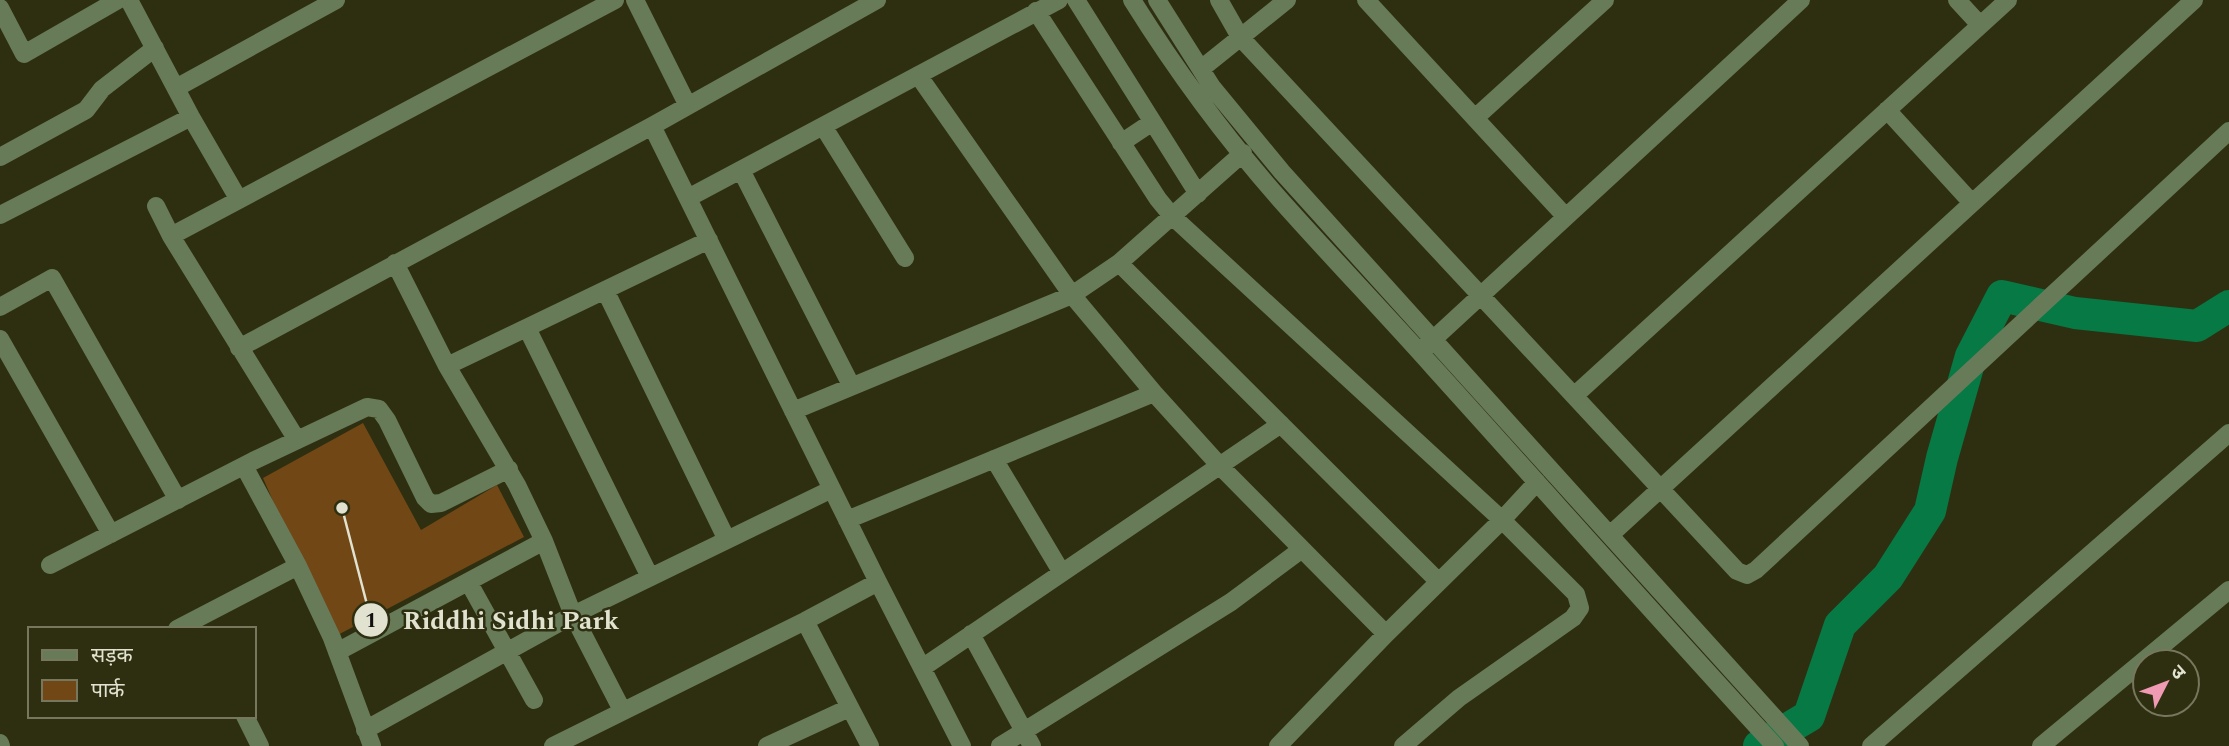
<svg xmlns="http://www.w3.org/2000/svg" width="2229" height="746" viewBox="0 0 2229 746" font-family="Spectral,'Noto Sans Devanagari',serif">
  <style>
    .park { fill: #714715 }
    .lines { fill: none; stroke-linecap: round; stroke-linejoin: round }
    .river { stroke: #067944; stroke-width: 32 }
    .minor { stroke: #677b59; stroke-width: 18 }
    .leader { fill: none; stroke: #e1e2d0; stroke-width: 2.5 }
    .callout-dot { fill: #e1e2d0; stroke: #2e2f10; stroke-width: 2.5 }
    .mark-label { font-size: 21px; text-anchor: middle; font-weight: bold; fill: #111 }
    .callout-label { font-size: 26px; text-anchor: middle; font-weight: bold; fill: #e1e2d0; stroke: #2e2f10; stroke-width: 5; stroke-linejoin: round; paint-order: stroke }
  </style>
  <rect width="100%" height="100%" fill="#2e2f10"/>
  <path class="park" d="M363,423L421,530L497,485L524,537L332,638L263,478Z"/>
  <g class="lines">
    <path class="river" d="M1759,746L1809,716L1840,625L1888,577L1930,511L1942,458L1971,356L2002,296L2075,313L2197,326L2229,306"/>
    <path class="minor" d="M129,0L191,117L239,200
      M635,0L688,106
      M1076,0L1198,194
      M1132,0C1177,72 1228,141 1284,204C1333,259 1385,313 1434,368C1548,494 1660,621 1775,746
      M1157,0L1212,87L1282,172L1800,746
      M1219,0L1240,37L1737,571L1747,575L1756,570L2229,131
      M1366,0L1566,217
      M1957,0L1980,25
      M0,8L24,54L118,0
      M1036,11L1158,199L1172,216L1502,520L1576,594L1580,608L1573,618L1459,698L1403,746
      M1201,69L1287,0
      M918,75L1072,295L1154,393L1221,467L1386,634
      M176,88L336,0
      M1887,110L1972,203
      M1475,118L1605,0
      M652,126L878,582L962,746
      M823,126L905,258
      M1121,143L1151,123
      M0,157L86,110L102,89L155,48
      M741,170L851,385
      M688,198L1059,0
      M156,206L171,236L297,440
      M0,215L191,117
      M171,236L615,0
      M395,263L447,366L517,485L544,541L573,615L622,710
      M1119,263L1438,581
      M605,290L727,540
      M0,307L52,278L178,500
      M527,328L650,577
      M0,339L111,534
      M1425,347L1801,0
      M239,348L652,126L877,0
      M447,366L709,240
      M1574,396L2008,0
      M793,411L1072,295L1119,263L1243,153
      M994,459L1062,573
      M244,466L298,566L332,638L372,746
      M847,520L1154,393
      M1610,535L2194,0
      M50,565L253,461L367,407L379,409L387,420L425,498L431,504L441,503L509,469
      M469,583L534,700
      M805,621L870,746
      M177,629L298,566
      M971,634L1032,746
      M337,652L544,541
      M922,668L1281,424
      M245,716L260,746
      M365,730L573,615L832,489
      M0,743L1,746
      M553,746L805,621L878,582
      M767,746L849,708
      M1000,746L1231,602L1302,549
      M1278,746L1386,634L1502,520L1537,482
      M1871,746L2229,433
      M2041,746L2229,590"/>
  </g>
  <path class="leader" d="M342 508L371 620"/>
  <g class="callout-dot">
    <circle cx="342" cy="508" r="7"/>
    <circle cx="371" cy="620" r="18"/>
  </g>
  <g class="mark-label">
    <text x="371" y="627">1</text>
  </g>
  <g class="callout-label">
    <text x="511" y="629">Riddhi Sidhi Park</text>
  </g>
  <rect x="28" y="627" width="228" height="91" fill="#2e2f10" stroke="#76775d" stroke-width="2"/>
  <rect x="42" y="650" width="35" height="10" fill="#677b59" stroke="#76775d" stroke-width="2"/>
  <text x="91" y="662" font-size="21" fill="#e1e2d0">सड़क</text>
  <rect x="42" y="680" width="35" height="21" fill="#714715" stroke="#76775d" stroke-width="2"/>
  <text x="91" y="697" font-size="21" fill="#e1e2d0">पार्क</text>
  <g transform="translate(2166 683) rotate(48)"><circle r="33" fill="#2e2f10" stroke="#76775d" stroke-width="2"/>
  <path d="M0-5L12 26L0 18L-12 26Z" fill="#f09ab4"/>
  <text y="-10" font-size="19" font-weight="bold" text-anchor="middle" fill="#e1e2d0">उ</text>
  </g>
</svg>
